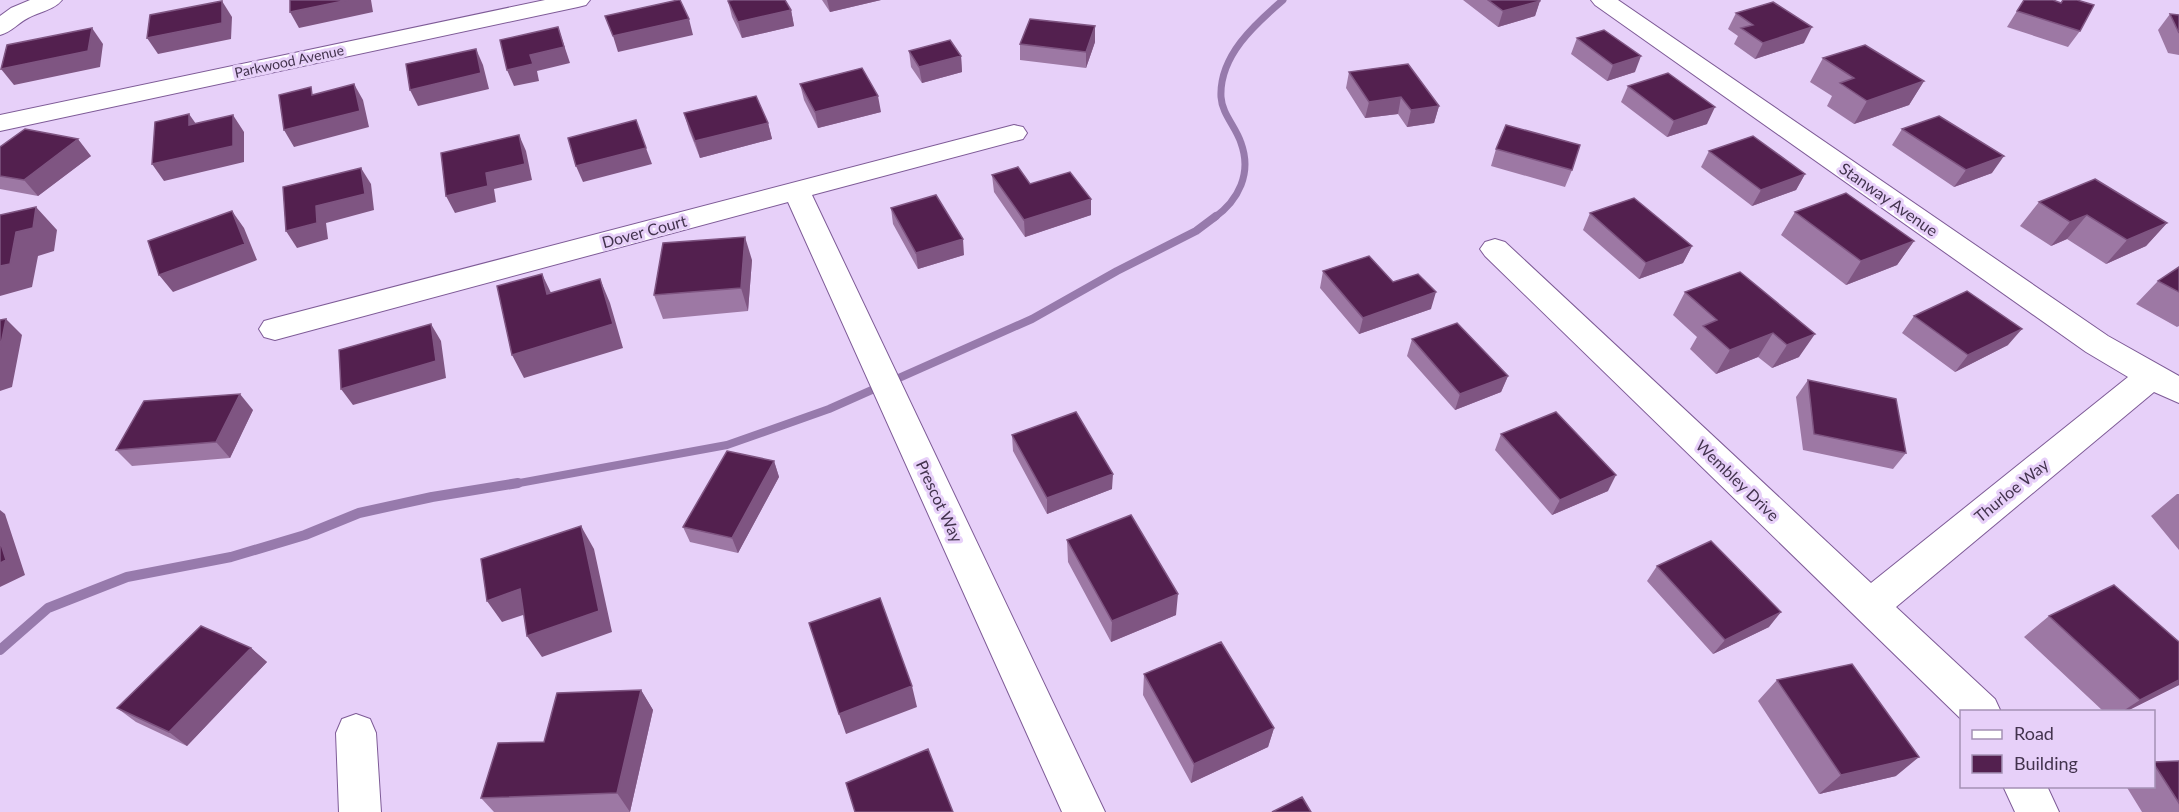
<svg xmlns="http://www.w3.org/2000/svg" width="2179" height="812" viewBox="0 0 2179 812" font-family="Lato,sans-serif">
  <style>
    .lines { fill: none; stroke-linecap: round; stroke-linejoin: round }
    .stream-far2 { stroke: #977aac; stroke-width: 7 }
    .stream-far1 { stroke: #977aac; stroke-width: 8 }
    .stream { stroke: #977aac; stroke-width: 10 }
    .minor-casing { stroke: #7e5b97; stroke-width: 2 }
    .minor { fill: #fff; fill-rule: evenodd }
    .wall { fill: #9d78a4 }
    .shaded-wall { fill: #7f5582 }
    .building { fill: #53204f; stroke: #7f5582; stroke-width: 1.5 }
    .labels { text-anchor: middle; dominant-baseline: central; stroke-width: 6; stroke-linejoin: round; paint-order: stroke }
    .far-street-label { font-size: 14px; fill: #43334e; stroke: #e7d0f9 }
    .street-label { font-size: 16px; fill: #43334e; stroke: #e7d0f9 }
  </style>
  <rect width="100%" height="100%" fill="#e7d0f9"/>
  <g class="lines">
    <path class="stream-far2" d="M1214,218C1239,200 1252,173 1241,143C1236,127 1222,114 1221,97C1219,56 1255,24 1283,0"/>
    <path class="stream-far1" d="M508,485L727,445L829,409L1032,319L1117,271L1196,231L1216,216"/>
    <path class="stream" d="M0,650L48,608L127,577L231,557L305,535L359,513L432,497L518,483"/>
    <defs>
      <path id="minor" d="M30,0H62C54,10 39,12 28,18C18,23 12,32 0,35V16L11,8Z
        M545,0H590L586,5L578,7L0,131V115Z
        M1591,0H1618L2108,336L2179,376V403L2154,392L1896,607L1995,699L2001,712H1962V720L1485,256L1480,249L1485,242L1495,239L1505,242L1871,583L2128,377L2086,352L1595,5Z
        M1014,125L1023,127L1027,133L1023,139L812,195L1105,812H1062L788,202L275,340L264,337L259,329L264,321L275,318Z
        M356,714L370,719L376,733L381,812H339L336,733L342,719Z
        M2003,786H2047L2059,812H2015Z"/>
    </defs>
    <use href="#minor" class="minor-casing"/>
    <use href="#minor" class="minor"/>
  </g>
  <path class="wall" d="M822,0H881L830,12Z
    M1463,0H1540L1535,16L1498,27Z
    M728,1L791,10L794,26L742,38L732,17Z
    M2017,11L2080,31L2068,47L2007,27Z
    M1736,13L1804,43L1755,59L1734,44L1738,36L1728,29Z
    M2170,14L2179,15V55L2168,53L2158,30Z
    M1095,26V42L1086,68L1020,60V44Z
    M1577,38L1635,72L1607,81L1571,54Z
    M909,51L961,56L962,72L922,83L911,67Z
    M1823,58L1924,81L1909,105L1854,124L1827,106L1832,96L1810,82Z
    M1349,72L1439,106L1434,123L1407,127L1398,114L1365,118L1346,88Z
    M800,84L881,112L818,128L804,100Z
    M1628,86L1707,124L1667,137L1621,102Z
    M684,113L768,123L772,139L700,158L689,130Z
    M1902,129L1992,173L1954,187L1892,145Z
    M0,147L91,156L38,196L0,189Z
    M1496,149L1572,170L1565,187L1491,166Z
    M1709,151L1805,174L1796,190L1752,206L1701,167Z
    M992,175L1030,184L1091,215L1025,237L994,192Z
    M2039,202L2167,223L2146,246L2106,264L2067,239L2051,246L2020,226Z
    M891,208L964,255L918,269L893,224Z
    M1795,212L1914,241L1897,265L1846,285L1781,235Z
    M1590,213L1692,246L1683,263L1639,279L1583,230Z
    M752,260L748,311L663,319L654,295Z
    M2179,267V326L2177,327L2136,304L2158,281Z
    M1323,271L1393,282L1431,309L1359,334L1320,288Z
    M1740,272L1799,357L1772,368L1758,357L1716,374L1690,349L1697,337L1673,315L1685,292Z
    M1914,316L2008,345L1955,372L1902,333Z
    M1412,339L1508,376L1501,392L1455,410L1407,356Z
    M1808,380L1906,453L1893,469L1803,450L1796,397Z
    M253,410L230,458L132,466L116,450Z
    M1501,434L1608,491L1552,515L1495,450Z
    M1012,435L1112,489L1047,514L1013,451Z
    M774,461L779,477L738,553L690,542L683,527Z
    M2177,494H2179V550L2151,516Z
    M1067,540L1176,615L1111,642L1068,562Z
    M1657,566L1769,627L1713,654L1647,581Z
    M2049,616L2179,642V685L2127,711H2103L2024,637Z
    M251,648L267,662L187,746L136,722L117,708Z
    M1144,674L1274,728L1268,747L1191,783L1143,695Z
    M1777,680L1896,776L1819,794L1758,701Z
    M641,690L653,710L630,812H494L481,798L544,742Z
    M2179,761V812H2142L2126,786H2154V762Z"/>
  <path class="shaded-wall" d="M348,0H371L373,12L299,28L290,12Z
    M827,0H881L830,12Z
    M222,1L232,17L231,39L158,54L147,38Z
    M1540,1L1535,16L1498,27L1503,11Z
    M791,10L794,26L742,38L738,22Z
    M689,19L693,35L618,52L613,36Z
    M1095,26V42L1086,68V52Z
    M558,27L570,63L537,71L539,81L514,86L507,70L530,55Z
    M1812,27L1804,43L1755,59L1763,43Z
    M92,28L103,44L100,67L14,85L1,69Z
    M476,49L483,65L489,89L418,106L410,90Z
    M961,56L962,72L922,83L919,67Z
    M1641,56L1635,72L1607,81L1613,65Z
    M1924,81L1909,105L1854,124L1867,101Z
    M354,84L363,100L369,127L294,147L284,130Z
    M878,96L881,112L818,128L815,112Z
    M1401,97L1398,114L1365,118L1369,102Z
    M1439,106L1434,123L1407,127L1411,110Z
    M1715,107L1707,124L1667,137L1674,121Z
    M189,114L201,131L189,125Z
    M233,115L244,132V162L164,181L152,164Z
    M768,123L772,139L700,158L695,141Z
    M519,135L526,151L532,180L494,189L496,202L455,213L446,196L486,173Z
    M78,139L91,156L38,196L24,180Z
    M646,148L652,164L583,182L576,166Z
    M2004,156L1992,173L1954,187L1966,170Z
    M361,168L371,184L374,210L326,223L328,239L297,248L286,231Z
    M1805,174L1796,190L1752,206L1761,190Z
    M1091,199V215L1025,237L1024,220Z
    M36,207L57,230L54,251L38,256L32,287L0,296V266L16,232Z
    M232,211L244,228L257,260L173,292L159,275Z
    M2087,215L2067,239L2051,246L2070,222Z
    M2167,223L2146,246L2106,264L2127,240Z
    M745,237L752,260L748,311L741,288Z
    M963,239L964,255L918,269L916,253Z
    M1914,241L1897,265L1846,285L1861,261Z
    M1692,246L1683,263L1639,279L1646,263Z
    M542,274L553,297L547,294Z
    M600,279L610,303L623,348L524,378L512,355Z
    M1436,292L1431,309L1359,334L1363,318Z
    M6,319L22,335L12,387L0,391V349Z
    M431,324L441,341L446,378L353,405L341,389Z
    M2022,329L2008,345L1955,372L1968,355Z
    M1773,333L1758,357L1716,374L1730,350Z
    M1815,334L1799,357L1772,368L1787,345Z
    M1508,376L1501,392L1455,410L1460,394Z
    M240,394L253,410L230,458L216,442Z
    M774,461L779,477L738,553L732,538Z
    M1113,474L1112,489L1047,514V498Z
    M1616,475L1608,491L1552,515L1560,500Z
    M0,510L5,514L25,575L0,587Z
    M581,526L594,549L612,632L542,657L527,636Z
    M520,589L535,611L502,622L487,601Z
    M1178,594L1176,615L1111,642L1112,621Z
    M1781,612L1769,627L1713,654L1725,640Z
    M251,648L267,662L187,746L169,732Z
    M2179,680V685L2127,711H2123L2140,700Z
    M912,686L917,707L846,734L839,714Z
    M641,690L653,710L630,812L617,793Z
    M1274,728L1268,747L1191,783L1194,764Z
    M1919,757L1896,776L1819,794L1841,775Z"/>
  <path class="building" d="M290,0H348L290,12Z
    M678,0H680L689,19L613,36L605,16Z
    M733,0H785L791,10L738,22L728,1Z
    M1488,0H1540V1L1503,11Z
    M2024,0H2053L2061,3L2063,0H2077L2094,5L2080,31L2017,11Z
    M222,1V23L147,38L150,15Z
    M1773,2L1812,27L1763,43L1741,28L1753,25L1736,13Z
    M2170,14L2179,15V33Z
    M1030,19L1095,26L1086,52L1020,44Z
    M558,27L564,47L530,55L533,64L507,70L500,40Z
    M92,28L88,51L1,69L7,45Z
    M1604,30L1641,56L1613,65L1577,38Z
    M950,40L961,56L919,67L909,51Z
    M1865,45L1924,81L1867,101L1840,83L1854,78L1823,58Z
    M476,49L481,73L410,90L406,64Z
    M1408,64L1439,106L1411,110L1401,97L1369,102L1349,72Z
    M862,68L878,96L815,112L800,84Z
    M1668,73L1715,107L1674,121L1628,86Z
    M354,84L360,111L284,130L279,95L311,87L312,95Z
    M756,96L768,123L695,141L684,113Z
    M189,114V125L233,115V146L152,164L155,122Z
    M1939,116L2004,156L1966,170L1902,129Z
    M636,120L646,148L576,166L568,138Z
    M1506,125L1580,145L1572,170L1496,149Z
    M25,129L78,139L24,180L0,176V147Z
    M519,135L525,164L486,173L488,186L446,196L441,153Z
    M1753,136L1805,174L1761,190L1709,151Z
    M1018,167L1030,184L1070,172L1091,199L1024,220L992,175Z
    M361,168L365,194L316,206L317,223L286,231L283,187Z
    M2095,179L2167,223L2127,240L2087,215L2070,222L2039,202Z
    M1846,193L1914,241L1861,261L1795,212Z
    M936,195L963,239L916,253L891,208Z
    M1634,198L1692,246L1646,263L1590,213Z
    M36,207L33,228L16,232L10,264L0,266V215Z
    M232,211L245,244L159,275L148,241Z
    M745,237L741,288L654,295L663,243Z
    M1369,256L1393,282L1418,274L1436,292L1363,318L1323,271Z
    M2179,267V292L2158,281Z
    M1740,272L1815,334L1787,345L1773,333L1730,350L1703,326L1717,320L1685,292Z
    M542,274L547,294L600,279L613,324L512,355L497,286Z
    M1967,291L2022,329L1968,355L1914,316Z
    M6,319L0,349V320Z
    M1457,323L1508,376L1460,394L1412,339Z
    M431,324L436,361L341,389L339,350Z
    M1808,380L1896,399L1906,453L1814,434Z
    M240,394L216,442L116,450L144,401Z
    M1076,412L1113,474L1047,498L1012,435Z
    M1556,412L1616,475L1560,500L1501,434Z
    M727,451L774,461L732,538L683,527Z
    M1131,515L1178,594L1112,621L1067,540Z
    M581,526L599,611L527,636L520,589L487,601L481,559Z
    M0,541L6,560L0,563Z
    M1711,541L1781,612L1725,640L1657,566Z
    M2114,585L2179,642V680L2140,700L2049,616Z
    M880,598L912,686L839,714L809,623Z
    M201,626L251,648L169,732L117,708Z
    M1221,642L1274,728L1194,764L1144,674Z
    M1852,664L1919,757L1841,775L1777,680Z
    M641,690L617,793L481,798L498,743L544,742L557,693Z
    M928,749L953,812H855L846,783Z
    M2179,761V803L2154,764V762Z
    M1302,797L1311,812H1272Z"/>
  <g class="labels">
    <g class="far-street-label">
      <text transform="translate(289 61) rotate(-12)">Parkwood Avenue</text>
    </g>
    <g class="street-label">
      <text transform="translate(1889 199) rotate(35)">Stanway Avenue</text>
      <text transform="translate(644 231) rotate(-15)">Dover Court</text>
      <text transform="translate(1738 480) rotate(44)">Wembley Drive</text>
      <text transform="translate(2011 490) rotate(-39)">Thurloe Way</text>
      <text transform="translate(940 501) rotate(65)">Prescot Way</text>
    </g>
  </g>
  <rect x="1960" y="710" width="195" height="78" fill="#e7d0f9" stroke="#a591b5" stroke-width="1.5"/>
  <rect x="1972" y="730" width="30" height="9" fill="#ffffff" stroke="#a591b5" stroke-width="1.5"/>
  <text x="2014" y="740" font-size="18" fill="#43334e">Road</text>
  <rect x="1972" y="755" width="30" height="18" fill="#53204f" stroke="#a591b5" stroke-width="1.5"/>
  <text x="2014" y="770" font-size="18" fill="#43334e">Building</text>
</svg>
